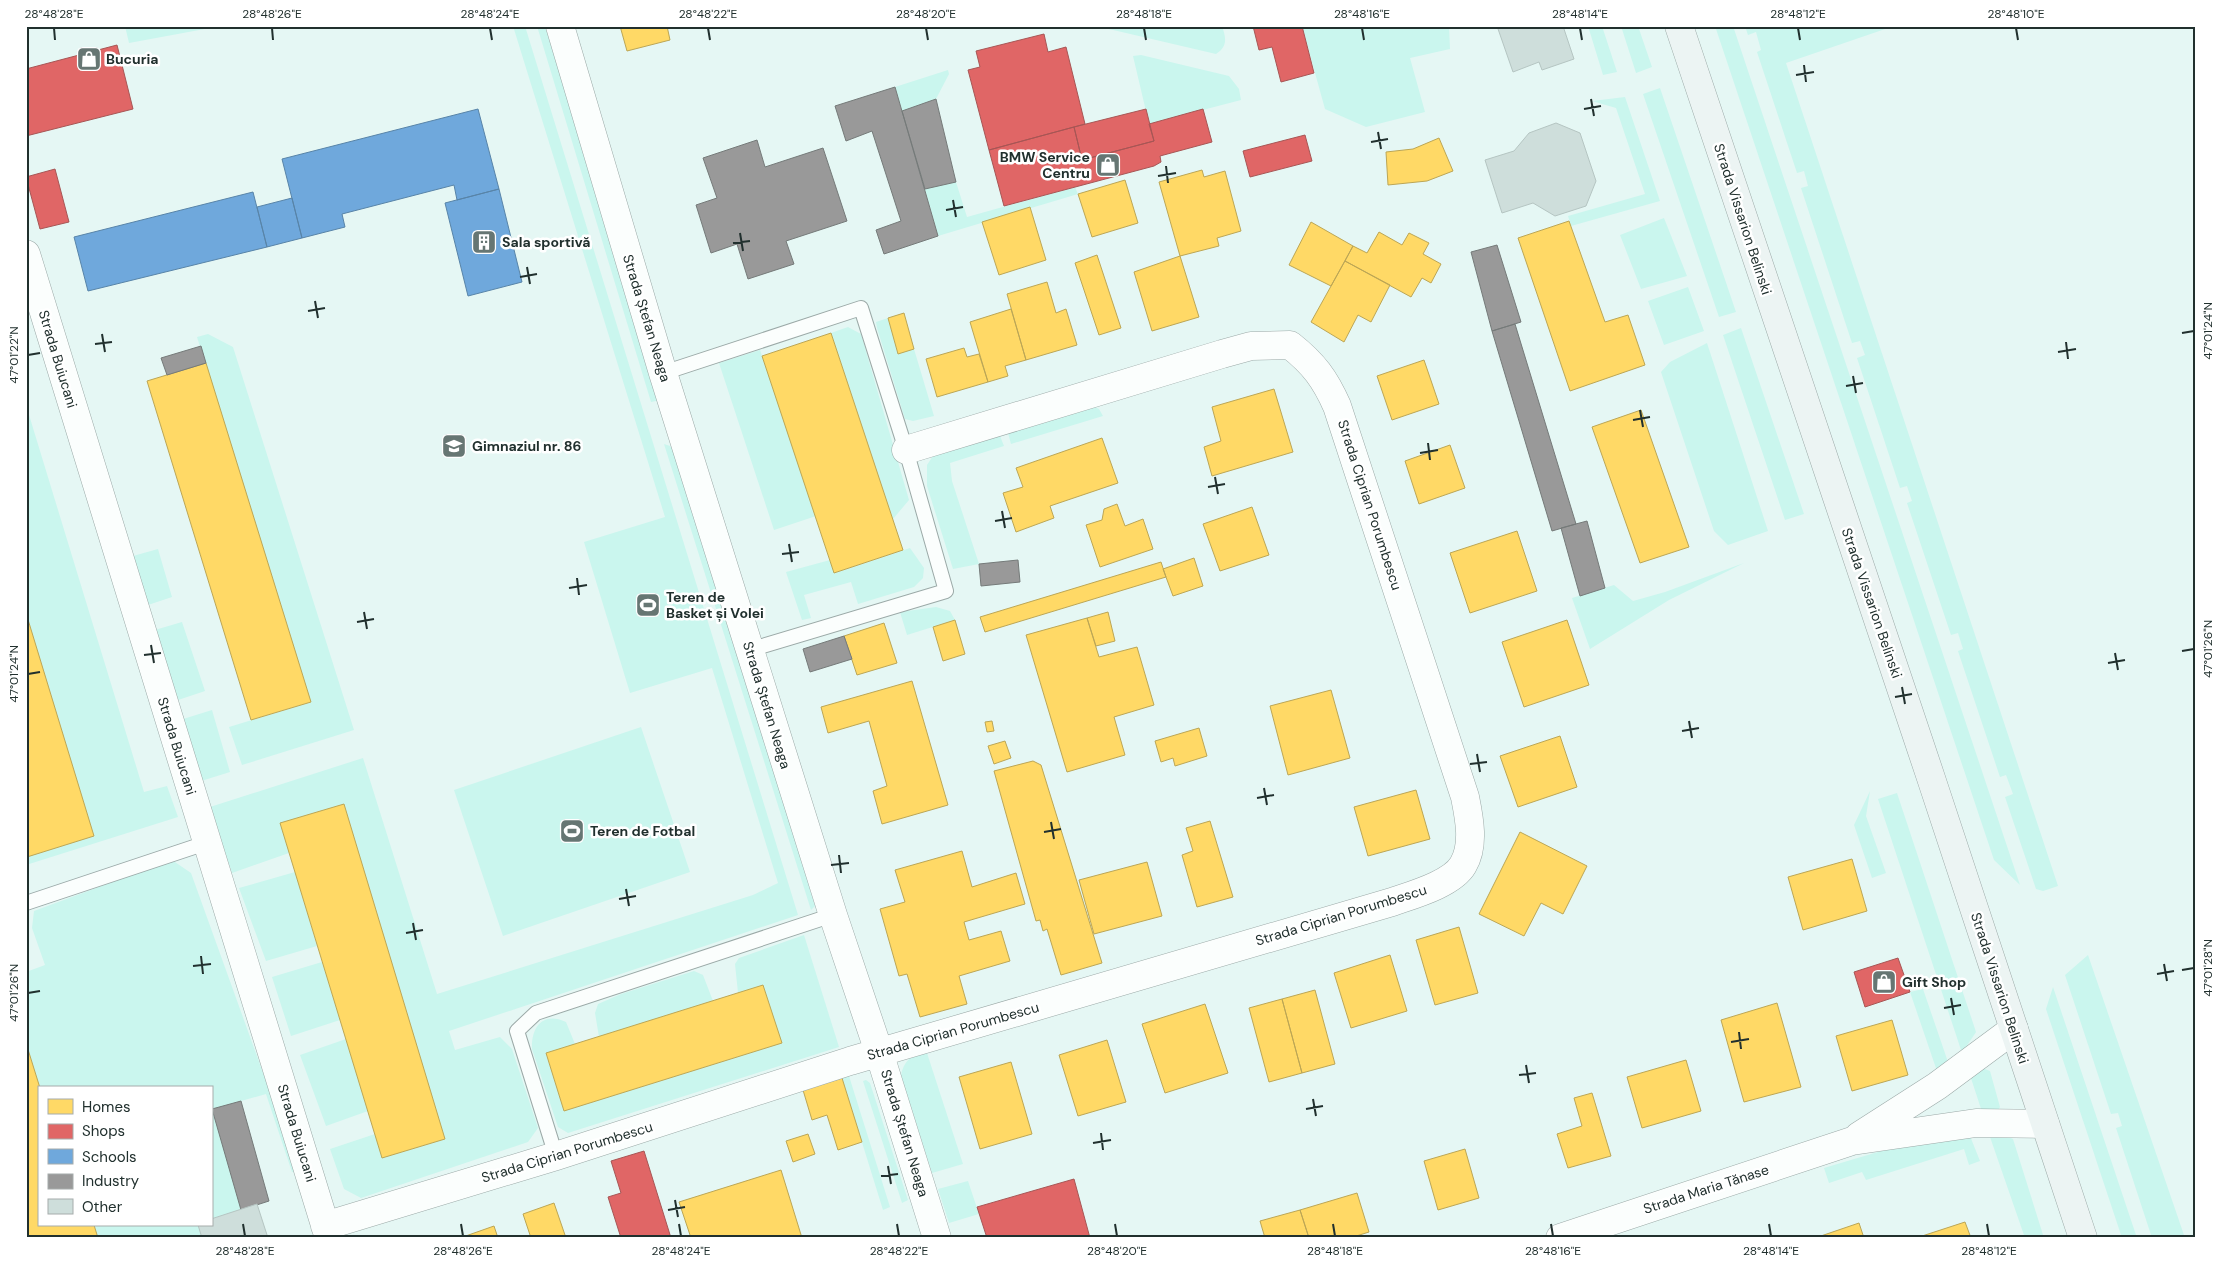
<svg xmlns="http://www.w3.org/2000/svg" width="2222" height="1264" viewBox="0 0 2222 1264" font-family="'DM Sans',sans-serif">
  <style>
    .green { fill: #caf6ee }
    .homes { fill: #ffd966; stroke: #bca655 }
    .shops { fill: #e06666; stroke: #a75655 }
    .schools { fill: #6fa8dc; stroke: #5884a8 }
    .industry { fill: #999; stroke: #757a79 }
    .building { fill: #cededb; stroke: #b5c5c2 }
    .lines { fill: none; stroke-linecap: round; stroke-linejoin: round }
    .service-casing { stroke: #9ba9a7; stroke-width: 16 }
    .minor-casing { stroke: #9ba9a7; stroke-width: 29 }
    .secondary-casing { stroke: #9ba9a7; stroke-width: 29 }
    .service { stroke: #fbfefd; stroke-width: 14 }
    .minor { stroke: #fbfefd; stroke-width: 28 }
    .secondary { stroke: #ecf4f3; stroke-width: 28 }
    .ticks { fill: none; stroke: #21302e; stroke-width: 2 }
    .labels { text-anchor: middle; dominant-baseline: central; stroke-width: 5; stroke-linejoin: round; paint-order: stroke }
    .poi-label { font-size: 14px; font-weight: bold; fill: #21302e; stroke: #fff; text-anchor: start }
    .street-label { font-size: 14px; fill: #21302e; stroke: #fff }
    .neatline { fill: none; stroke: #21302e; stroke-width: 2 }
    .ticks-label { font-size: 12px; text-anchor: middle; fill: #21302e }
  </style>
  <rect width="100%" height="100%" fill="#e5f7f4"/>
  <path class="green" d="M125,26H221L129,43Z
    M513,26H525L798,915L449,1031L455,1050L500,1037L512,1049L538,1128L528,1142L361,1198L344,1189L330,1149L375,1134L383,1158L445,1139L344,804L281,823L289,853L232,873L210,807L363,758L437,994L753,895L778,883L712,668L630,693L584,542L665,517Z
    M537,26H545L660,400L651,402Z
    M1096,26H1222C1226,38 1228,46 1216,54Z
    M1302,26H1449L1450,49L1410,58L1425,112L1366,127L1325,109Z
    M1588,26H1602L1617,72L1603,75Z
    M1621,26H1638L1652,67L1636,73Z
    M1715,26H1733L2020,885L1994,860Z
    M1745,26L1891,27L1786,63L2058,886L2043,891L2036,889L2005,797L2013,794L2006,775L2000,777L1958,651L1963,649L1958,633L1951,635L1907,503L1912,501L1907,486L1900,488L1857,358L1865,355L1860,341L1852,343L1801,188L1808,186L1804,171L1797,173L1757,52L1761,50L1756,32L1748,35Z
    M1141,55L1229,76L1239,89L1241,100L1149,124L1133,56Z
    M948,70L949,74L936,99L902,111L895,87Z
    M1660,88L1736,312L1719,317L1643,94Z
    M1625,97L1660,201L1571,226L1568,216L1645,194L1616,108L1592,101Z
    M956,182L967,217L1075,187L1078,194L938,236L925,189Z
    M1664,218L1687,276L1641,289L1620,235Z
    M1688,287L1704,331L1664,345L1648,301Z
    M888,318L898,354L914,349L934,416L913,421L905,419L877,328L876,322Z
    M848,327L861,334L909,500L893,519L831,333Z
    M1741,328L1804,514L1785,520L1723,335Z
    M208,334L233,347L354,730L242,765L229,727L311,702L197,337Z
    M1707,343L1768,531L1728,545L1714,531L1661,372L1670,362Z
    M760,350L816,516L774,530L719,363Z
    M26,405L144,792L167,786L178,817L26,865V854L27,857L94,836L26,613Z
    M1095,407L1099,409L1103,416L1011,444L1008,433Z
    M1000,436L1004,446L950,463L952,481L979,564L953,569L927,486V465L933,456Z
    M664,444L670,446L680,458L815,906L811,910Z
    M910,548L924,568L923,578L914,587L858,604L851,582L804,595L811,618L802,620L786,572L830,560L835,573Z
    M158,549L172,597L148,605L133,556Z
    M1744,563L1669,600L1590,649L1572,598L1614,585L1633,601L1665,592Z
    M936,607L950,611L955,620L907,635L900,612Z
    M182,622L205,691L178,700L155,630Z
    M212,710L230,772L198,782L180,720Z
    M641,727L690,872L503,936L454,790Z
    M1870,791L1866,816L1886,873L1872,878L1854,825Z
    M1897,793L1976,1032L1962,1053L1878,799Z
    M172,860L191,873L298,1170L292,1172L266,1094L213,1109L241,1210L211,1219V1088H40L26,1043V972L45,965L32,928L34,911Z
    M295,872L317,946L266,961L239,888Z
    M804,935L839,1047L568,1133L558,1127L532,1049C531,1027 543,1011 566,1022L575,1044L546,1054L564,1111L781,1043L763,985L738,993L735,964L739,958Z
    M2088,955L2185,1238H2152L2116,1128L2122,1126L2118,1113L2111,1114L2065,975Z
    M322,962L340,1020L291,1036L272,977Z
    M694,971L703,975L713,1001L599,1037L595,1013L598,1004L621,994Z
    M2053,987L2137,1238H2122L2046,1009Z
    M1923,989L1948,1062L1939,1077L1910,992Z
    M346,1039L368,1111L326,1126L300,1055Z
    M924,1050L927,1053L963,1164L932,1173L901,1076C903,1062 911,1055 924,1050Z
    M1977,1066L1990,1071L2000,1107L1996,1114L1984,1118L1968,1069Z
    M849,1076L890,1207L883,1210L842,1078Z
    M866,1080L870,1083L908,1200L902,1203L863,1081Z
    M2000,1133L2013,1139L2044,1238H2025L1990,1137Z
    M1932,1136H1970L1980,1161L1969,1165L1964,1149L1866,1180L1862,1172L1829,1183L1824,1168Z
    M968,1181L979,1214L949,1223L938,1189Z
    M94,1225H198L202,1238H98Z"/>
  <path class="homes" d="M620,26H667L670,40L627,51Z
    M1439,138L1453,171L1427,181L1388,185L1386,152L1413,149Z
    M1202,170L1204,177L1225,171L1241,231L1217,238L1219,246L1180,256L1159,182Z
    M1125,180L1138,223L1092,237L1078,194Z
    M1030,207L1046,260L999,275L982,222Z
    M1569,221L1605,322L1628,315L1645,365L1570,391L1518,238Z
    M1311,222L1353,246L1331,286L1289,265Z
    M1379,232L1402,245L1409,233L1429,243L1423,254L1441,264L1431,283L1422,278L1411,297L1345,261L1353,246L1367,253Z
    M1097,255L1121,328L1099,335L1075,263Z
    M1180,256L1199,317L1152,331L1134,272Z
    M1345,261L1390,285L1371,322L1358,315L1344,342L1311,322Z
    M1047,282L1056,313L1066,309L1077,345L1026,360L1007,294Z
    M1011,309L1026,360L1005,366L1008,376L988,382L970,322Z
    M904,313L914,349L898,354L888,318Z
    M831,333L903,550L834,573L762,356Z
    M964,348L967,357L979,354L988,382L937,397L926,359Z
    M1424,360L1439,404L1392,420L1377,376Z
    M206,363L311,702L251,720L147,381Z
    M1274,389L1293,452L1212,476L1204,447L1221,441L1212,407Z
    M1641,410L1689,547L1640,563L1592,427Z
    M1102,438L1118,483L1050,506L1054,518L1016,532L1003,493L1023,487L1016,468Z
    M1450,445L1465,488L1419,504L1405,461Z
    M1117,504L1125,526L1143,519L1153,549L1100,567L1086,525L1102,520L1104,509Z
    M1252,507L1269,555L1220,571L1203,524Z
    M1517,531L1537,591L1470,613L1450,553Z
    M1194,558L1203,586L1173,596L1163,569Z
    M1161,562L1166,577L985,632L980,617Z
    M1108,612L1115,641L1096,646L1087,618Z
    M26,613L94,836L27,857L26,854Z
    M1087,618L1099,657L1137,647L1154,705L1114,717L1125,755L1067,772L1026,635Z
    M955,620L965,654L943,661L933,627Z
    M1567,620L1589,685L1524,707L1502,642Z
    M884,623L897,663L857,675L844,636Z
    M912,681L948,805L882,824L873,791L887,786L869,721L828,733L821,707Z
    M1331,690L1350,758L1288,775L1270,706Z
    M992,721L994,731L987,732L985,722Z
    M1199,728L1207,756L1175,766L1173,758L1161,762L1155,741Z
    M1560,736L1577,787L1518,807L1500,756Z
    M1005,741L1011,758L994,764L988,746Z
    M1033,761L1041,765L1102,963L1061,975L1047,929L1043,931L1040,920L1036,921L994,771Z
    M1416,790L1430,839L1368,856L1354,807Z
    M344,804L445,1139L382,1158L280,823Z
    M1210,821L1233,897L1197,907L1182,855L1193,851L1186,828Z
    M1520,832L1587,866L1563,914L1541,903L1524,936L1479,914Z
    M962,851L972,887L1016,873L1025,904L964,922L969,940L1001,931L1010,961L959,976L967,1004L920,1017L907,974L899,976L880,909L905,902L895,870Z
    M1852,859L1867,911L1803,930L1788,877Z
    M1147,862L1162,916L1094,934L1079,880Z
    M1459,927L1478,993L1435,1005L1416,940Z
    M1390,955L1407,1011L1351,1028L1334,973Z
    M763,985L782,1043L564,1111L546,1053Z
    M1315,990L1335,1064L1302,1073L1282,999Z
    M1282,999L1302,1073L1269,1082L1249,1008Z
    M1777,1003L1801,1087L1744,1102L1721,1020Z
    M1205,1004L1228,1073L1165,1093L1142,1024Z
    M1892,1020L1908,1075L1852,1091L1836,1036Z
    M1107,1040L1126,1102L1078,1116L1059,1055Z
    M26,1043L40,1088H39V1225H94L98,1238H26Z
    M1686,1060L1701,1111L1642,1128L1627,1077Z
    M1011,1062L1032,1134L980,1149L959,1077Z
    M842,1078L862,1142L838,1150L827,1115L812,1120L803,1090Z
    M1592,1093L1611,1156L1568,1168L1557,1134L1582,1126L1574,1098Z
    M808,1134L815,1154L793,1162L786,1141Z
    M1465,1149L1479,1198L1438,1210L1424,1161Z
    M781,1170L802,1238H691L679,1202Z
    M1357,1193L1369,1232L1350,1238H1309L1300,1210Z
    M554,1203L566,1238H531L523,1214Z
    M1300,1210L1309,1238H1265L1260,1221Z
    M1965,1222L1971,1238H1916Z
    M1859,1223L1864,1238H1815Z
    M494,1226L498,1238H460Z"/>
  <path class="shops" d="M1253,26H1302L1314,73L1281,82L1272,47L1259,50Z
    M1044,34L1048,52L1066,47L1085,124L989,150L968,70L980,67L976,51Z
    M117,45L133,109L26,136V69Z
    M1146,109L1154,141L1082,160L1074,127Z
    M1203,109L1212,142L1160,156L1161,162L1154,166L1004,206L989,150L1074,127L1082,160L1154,141L1149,124Z
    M1305,135L1312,161L1250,177L1243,151Z
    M55,169L69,222L40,229L26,177Z
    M1898,958L1910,992L1865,1007L1854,972Z
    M644,1151L671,1238H621L608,1197L621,1193L611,1161Z
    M1074,1179L1090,1238H987L977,1207Z"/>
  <path class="schools" d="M478,109L499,189L457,200L454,185L342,214L345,227L302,238L282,159Z
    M499,189L522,282L468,296L445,203Z
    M253,192L267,247L88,291L74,237Z
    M292,198L302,238L267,247L257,207Z"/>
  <path class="industry" d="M895,87L938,236L884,254L876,230L901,221L872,131L846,141L835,106Z
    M936,99L956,182L925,189L902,111Z
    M757,140L765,167L823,148L847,221L786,241L794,264L748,279L737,244L711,253L696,205L717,198L703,158Z
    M1497,245L1521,322L1492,331L1471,252Z
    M1515,324L1576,524L1552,531L1492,331Z
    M201,346L206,363L167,375L161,358Z
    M1587,521L1605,588L1580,596L1561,528Z
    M1018,560L1020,582L981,586L979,564Z
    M844,636L852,659L810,672L803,649Z
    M241,1101L269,1201L241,1210L212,1109Z"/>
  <path class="building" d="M1497,26H1563L1574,59L1542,70L1539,62L1513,72Z
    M1556,123L1580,133L1596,181L1586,206L1555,216L1533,203L1502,213L1485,160L1514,151L1529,133Z
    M257,1204L268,1238H202L198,1225H211V1219Z"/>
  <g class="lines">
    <defs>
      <path id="service" d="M663,373L861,308L906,450L946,591L749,650
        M26,903L206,843
        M556,1156L517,1031L536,1013L833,915"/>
      <path id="minor" d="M560,26L663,373L833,915L879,1052L937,1238
        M26,254L329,1238
        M1859,1136L1937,1086L2014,1029
        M325,1226L556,1156L850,1061L1392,902C1412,895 1452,884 1463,865C1475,845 1469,817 1465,797L1337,406C1325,379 1314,364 1290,345L1251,346L1222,354L906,450
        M1560,1238L1852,1141L1976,1123L2045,1124"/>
      <path id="secondary" d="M1679,26L1930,775L2083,1238"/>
    </defs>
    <use href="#service" class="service-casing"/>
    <use href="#minor" class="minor-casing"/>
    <use href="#secondary" class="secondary-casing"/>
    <use href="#service" class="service"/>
    <use href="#minor" class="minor"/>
    <use href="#secondary" class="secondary"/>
  </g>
  <path class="ticks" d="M54,28L55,40M272,28L273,40M490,28L492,40M708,28L710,40M926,28L928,40M1144,28L1146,40M1362,28L1364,40M1580,28L1582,40M1798,28L1800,40M2016,28L2018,40M1804,65L1806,82M1796,75L1814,72M1591,99L1594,116M1584,109L1601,106M1378,132L1381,149M1371,142L1388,139M1166,166L1168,183M1158,176L1176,173M953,200L956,217M946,210L963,207M740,233L743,251M733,243L750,241M527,267L530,284M520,277L537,274M315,301L318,318M308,311L325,308M2182,333L2194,331M102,334L105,352M2066,342L2068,359M95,344L112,342M2058,352L2076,349M28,355L40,353M1853,376L1856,393M1846,386L1863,383M1640,410L1643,427M1633,420L1650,417M1428,443L1430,460M1420,453L1438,450M1215,477L1218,494M1208,487L1225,484M1002,511L1005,528M995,521L1012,518M789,544L792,562M782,554L799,552M577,578L579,595M569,588L587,585M364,612L367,629M357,622L374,619M151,645L154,663M2182,651L2194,649M2115,653L2118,670M144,655L161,653M2108,663L2125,660M28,674L40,672M1902,687L1905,704M1895,697L1912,694M1689,721L1692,738M1682,731L1699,728M1477,754L1480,772M1470,764L1487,762M1264,788L1267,805M1257,798L1274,795M1051,822L1054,839M1044,832L1061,829M839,855L841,873M831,865L849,863M626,889L629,906M619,899L636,896M413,923L416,940M406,933L423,930M201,956L203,974M2164,964L2167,981M193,966L211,964M2182,970L2194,968M2157,974L2174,971M28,993L40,991M1951,998L1954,1015M1944,1008L1961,1005M1739,1032L1741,1049M1731,1042L1749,1039M1526,1065L1529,1083M1519,1075L1536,1073M1313,1099L1316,1116M1306,1109L1323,1106M1101,1133L1103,1150M1093,1143L1111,1140M888,1166L891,1184M881,1176L898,1174M675,1200L678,1217M668,1210L685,1207M243,1224L245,1236M461,1224L463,1236M679,1224L681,1236M897,1224L899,1236M1115,1224L1117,1236M1333,1224L1335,1236M1551,1224L1553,1236M1769,1224L1771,1236M1987,1224L1989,1236"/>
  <defs>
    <symbol id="shop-square" viewBox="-11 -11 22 22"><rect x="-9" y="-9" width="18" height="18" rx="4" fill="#667673" stroke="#fff"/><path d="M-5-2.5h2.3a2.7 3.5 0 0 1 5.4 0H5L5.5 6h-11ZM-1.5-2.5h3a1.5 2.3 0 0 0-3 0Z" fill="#fff"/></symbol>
    <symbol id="building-square" viewBox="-11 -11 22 22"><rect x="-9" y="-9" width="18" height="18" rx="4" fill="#667673" stroke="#fff"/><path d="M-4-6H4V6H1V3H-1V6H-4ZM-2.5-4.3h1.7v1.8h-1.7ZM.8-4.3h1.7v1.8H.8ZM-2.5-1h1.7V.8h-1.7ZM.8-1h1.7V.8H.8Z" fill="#fff"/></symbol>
    <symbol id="school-square" viewBox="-11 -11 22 22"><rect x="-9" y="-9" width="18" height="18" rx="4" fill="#667673" stroke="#fff"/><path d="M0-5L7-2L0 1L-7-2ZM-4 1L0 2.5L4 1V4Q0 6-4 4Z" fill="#fff"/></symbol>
    <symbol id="stadium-square" viewBox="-11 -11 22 22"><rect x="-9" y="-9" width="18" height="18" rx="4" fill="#667673" stroke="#fff"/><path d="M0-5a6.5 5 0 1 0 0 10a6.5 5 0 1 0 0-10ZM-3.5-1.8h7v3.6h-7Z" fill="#fff"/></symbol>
  </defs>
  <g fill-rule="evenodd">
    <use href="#shop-square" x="75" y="45" width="28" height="28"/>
    <use href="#shop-square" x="1094" y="151" width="28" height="28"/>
    <use href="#building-square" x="470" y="228" width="28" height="28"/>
    <use href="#school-square" x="440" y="432" width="28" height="28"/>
    <use href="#stadium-square" x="634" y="591" width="28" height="28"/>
    <use href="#stadium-square" x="558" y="817" width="28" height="28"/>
    <use href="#shop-square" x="1870" y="968" width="28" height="28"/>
  </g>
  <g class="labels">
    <g class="poi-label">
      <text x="106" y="59">Bucuria</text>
      <text x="1090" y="157" text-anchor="end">BMW Service<tspan x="1090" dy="16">Centru</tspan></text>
      <text x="502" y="242">Sala sportivă</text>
      <text x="472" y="446">Gimnaziul nr. 86</text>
      <text x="666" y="597">Teren de<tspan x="666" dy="16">Basket și Volei</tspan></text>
      <text x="590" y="831">Teren de Fotbal</text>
      <text x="1902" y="982">Gift Shop</text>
    </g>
    <g class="street-label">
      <text transform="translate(1743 219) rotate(72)">Strada Vissarion Belinski</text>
      <text transform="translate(647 318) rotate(73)">Strada Ștefan Neaga</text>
      <text transform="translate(58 359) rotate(73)">Strada Buiucani</text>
      <text transform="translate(1370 505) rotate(72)">Strada Ciprian Porumbescu</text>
      <text transform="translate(1872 603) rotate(71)">Strada Vissarion Belinski</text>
      <text transform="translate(767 705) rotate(73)">Strada Ștefan Neaga</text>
      <text transform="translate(177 746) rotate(73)">Strada Buiucani</text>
      <text transform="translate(1341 915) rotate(-17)">Strada Ciprian Porumbescu</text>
      <text transform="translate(2000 988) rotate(72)">Strada Vissarion Belinski</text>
      <text transform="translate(953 1031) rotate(-16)">Strada Ciprian Porumbescu</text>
      <text transform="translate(297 1133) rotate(73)">Strada Buiucani</text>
      <text transform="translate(905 1133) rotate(73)">Strada Ștefan Neaga</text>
      <text transform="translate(567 1152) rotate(-17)">Strada Ciprian Porumbescu</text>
      <text transform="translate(1706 1189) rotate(-18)">Strada Maria Tănase</text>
    </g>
  </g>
  <rect width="2222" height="1264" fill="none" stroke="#ffffff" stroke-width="55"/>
  <rect x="38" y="1086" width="175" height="140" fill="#ffffff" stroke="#a6acab"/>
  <rect x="48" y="1099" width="25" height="15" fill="#ffd966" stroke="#a6acab"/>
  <text x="82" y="1112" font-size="15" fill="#21302e">Homes</text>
  <rect x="48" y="1124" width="25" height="15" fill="#e06666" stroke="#a6acab"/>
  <text x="82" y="1136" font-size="15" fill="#21302e">Shops</text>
  <rect x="48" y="1149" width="25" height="15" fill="#6fa8dc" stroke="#a6acab"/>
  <text x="82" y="1162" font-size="15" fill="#21302e">Schools</text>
  <rect x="48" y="1174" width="25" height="15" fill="#999999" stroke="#a6acab"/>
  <text x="82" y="1186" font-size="15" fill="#21302e">Industry</text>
  <rect x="48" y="1199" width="25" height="15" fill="#cededb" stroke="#a6acab"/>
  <text x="82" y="1212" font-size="15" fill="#21302e">Other</text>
  <rect x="28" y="28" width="2166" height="1208" class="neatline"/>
  <g class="ticks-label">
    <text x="54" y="18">28°48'28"E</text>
    <text x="272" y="18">28°48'26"E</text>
    <text x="490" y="18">28°48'24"E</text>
    <text x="708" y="18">28°48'22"E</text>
    <text x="926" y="18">28°48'20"E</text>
    <text x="1144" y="18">28°48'18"E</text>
    <text x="1362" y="18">28°48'16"E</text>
    <text x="1580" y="18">28°48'14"E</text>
    <text x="1798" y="18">28°48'12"E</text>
    <text x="2016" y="18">28°48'10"E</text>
    <text transform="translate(2208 331) rotate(-90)" y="4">47°01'24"N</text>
    <text transform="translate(14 355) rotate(-90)" y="4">47°01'22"N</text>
    <text transform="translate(2208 649) rotate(-90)" y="4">47°01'26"N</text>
    <text transform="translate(14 674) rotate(-90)" y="4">47°01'24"N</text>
    <text transform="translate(2208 968) rotate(-90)" y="4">47°01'28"N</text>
    <text transform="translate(14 993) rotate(-90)" y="4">47°01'26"N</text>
    <text x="245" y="1255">28°48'28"E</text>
    <text x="463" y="1255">28°48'26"E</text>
    <text x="681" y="1255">28°48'24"E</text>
    <text x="899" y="1255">28°48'22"E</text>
    <text x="1117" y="1255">28°48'20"E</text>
    <text x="1335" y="1255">28°48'18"E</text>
    <text x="1553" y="1255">28°48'16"E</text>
    <text x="1771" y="1255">28°48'14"E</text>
    <text x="1989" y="1255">28°48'12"E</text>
  </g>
</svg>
